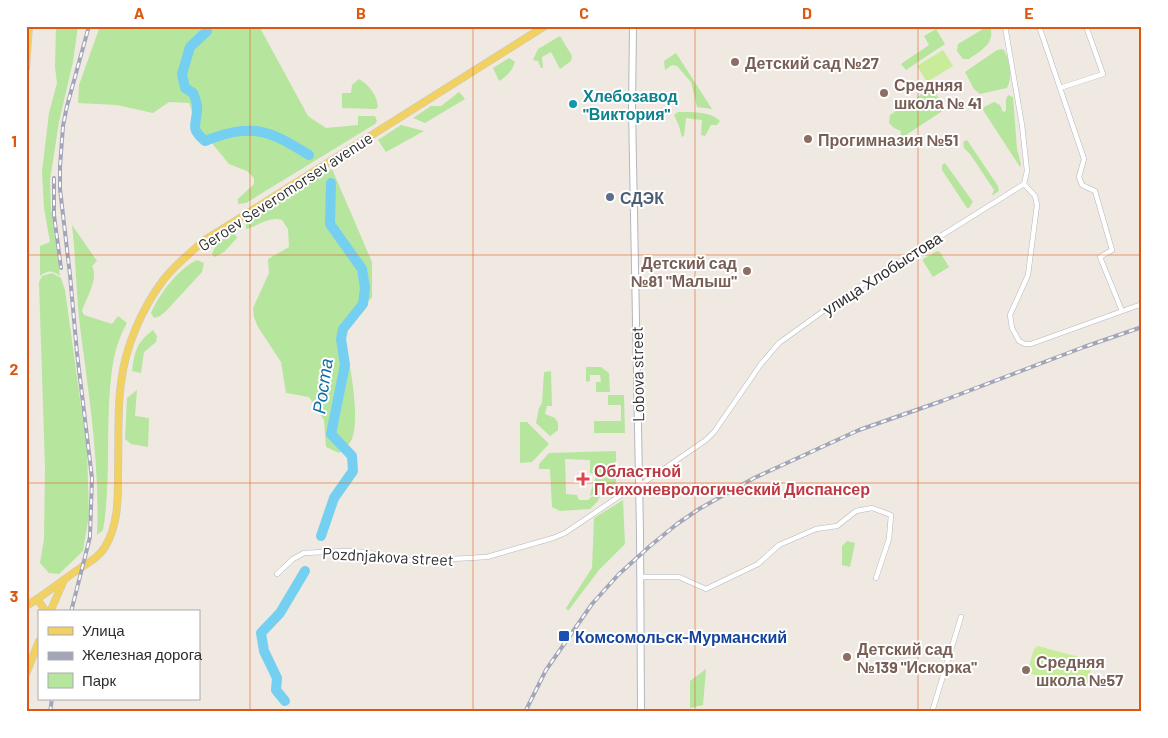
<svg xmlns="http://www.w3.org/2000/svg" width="1168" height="738" viewBox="0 0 1168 738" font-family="Barlow,sans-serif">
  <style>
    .green { fill: #b6e59e }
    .pitch { fill: #c9ec9a }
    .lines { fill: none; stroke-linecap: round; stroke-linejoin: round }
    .river { stroke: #75cff0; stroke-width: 10 }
    .street-casing { stroke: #b4b7c1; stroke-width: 5.5 }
    .secondary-casing { stroke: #b4b7c1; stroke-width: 8 }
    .primary-casing { stroke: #c9c9c9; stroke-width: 8 }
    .street { stroke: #fff; stroke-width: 4.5 }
    .secondary { stroke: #fff; stroke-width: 6 }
    .primary { stroke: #f2d163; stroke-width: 7 }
    .rail-casing { stroke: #a3a6b8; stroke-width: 4 }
    .rail { stroke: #fff; stroke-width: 2; stroke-dasharray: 5.5; stroke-linecap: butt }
    .grid { fill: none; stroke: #df570e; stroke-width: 1; stroke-opacity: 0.55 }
    .education-dot { fill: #8d6e63; stroke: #fff; stroke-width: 2 }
    .culture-dot { fill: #0f9aa8; stroke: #fff; stroke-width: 2 }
    .service-dot { fill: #5c6f8a; stroke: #fff; stroke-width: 2 }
    .health-dot { fill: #e0444e; stroke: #fff; stroke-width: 2 }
    .transit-dot { fill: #1a4fb4; stroke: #fff; stroke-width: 2 }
    .labels { text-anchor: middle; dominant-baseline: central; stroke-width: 4; stroke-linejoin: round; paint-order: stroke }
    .education-label { font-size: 16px; font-weight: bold; fill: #785e54; stroke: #fff; text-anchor: start }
    .culture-label { font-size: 16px; font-weight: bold; fill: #0d838f; stroke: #fff; text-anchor: start }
    .street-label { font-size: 16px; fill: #2e2e2e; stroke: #fff }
    .service-label { font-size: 16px; font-weight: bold; fill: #4e5e75; stroke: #fff; text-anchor: start }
    .health-label { font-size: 16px; font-weight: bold; fill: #be3a42; stroke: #fff; text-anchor: start }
    .transit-label { font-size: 16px; font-weight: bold; fill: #164399; stroke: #fff; text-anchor: start }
    .water-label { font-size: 18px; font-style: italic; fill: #0d6fa3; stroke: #fff }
    .neatline { fill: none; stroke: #df570e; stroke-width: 2 }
    .grid-label { font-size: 16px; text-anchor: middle; font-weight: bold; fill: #df570e }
  </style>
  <rect width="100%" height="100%" fill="#efe9e1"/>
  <path class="green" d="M56,26H78L73,62L59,122L50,180L51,207L60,276C52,270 48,270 40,276V246L50,242L44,208L42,171L49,113L57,83L55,67Z
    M100,26H259L308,116L326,128L358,125V116H375L377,121L375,124L246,203L238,204V199L254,184V178L247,171L229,164L211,142L200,134L189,103L169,102L153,113L117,105L78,103L79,85Z
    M988,26H990C996,43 981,51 969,59H963L957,51L958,44Z
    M936,29L945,44L906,70L901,64L929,45L924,36Z
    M560,36L572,56L571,61L560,69L551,52L542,57L543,68H541L538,61L533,60L538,49Z
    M1003,49C1010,59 1013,77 1007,88L980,94L974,89L965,72L997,50Z
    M676,53L712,109L697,107L691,82L677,66L672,65L665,70L664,61Z
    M509,58L515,62C512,71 507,76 499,81L493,68Z
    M359,79C369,85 377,95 378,107L376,109L342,108V93H351L352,85Z
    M934,86H936V94L942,103L939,107L944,108V110L906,135L905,137V140L903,142L900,137L901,131L894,128L889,123L890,115Z
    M459,92L465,99L425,123L413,118L431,106H441Z
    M1008,95L1013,97L1017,149L1021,164L1020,167L983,110L984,107L994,102L1000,105L1003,112L1006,111V99Z
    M678,112C692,112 710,111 720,121L717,125H711L705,136L701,135L702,120L686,118L684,136L682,137L679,126L674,115Z
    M401,125L424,131L386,152L378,140Z
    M967,140L998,186L999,191L993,195H992L994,190L970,154L964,148L963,142Z
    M945,163L973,202L969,208H967L942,170V165Z
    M332,169L372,262V297L344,331C348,358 361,414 352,439C349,445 344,449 339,453L326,447L324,420L309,397L286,393L281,362L258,327L254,317L253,308L269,273L268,259L289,247L288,229L282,220C268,216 259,226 246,229V222Z
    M72,225L97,261L92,266C99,279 86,298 82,311L84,315L112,324L118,316L127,323C115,344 112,364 110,388C106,435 111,483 103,530L97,535C100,465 89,396 80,327C76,293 76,259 72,225Z
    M233,230L237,238L224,252L215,257L212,254L216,245Z
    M937,251L940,252L949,267L933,277L923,261V259Z
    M197,260L204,263L202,272L166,311L160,316L154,318L151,313C160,293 178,269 197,260Z
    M52,273L61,278L65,290L87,450L89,515L83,551L59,574L49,573L40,563L44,539L45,468L39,282L42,276Z
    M153,330L157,336L156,342L144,352L141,373L132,371C135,351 136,343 153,330Z
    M586,367H601L609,373L610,392H596V382H601L600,375H590V381L586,382Z
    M551,371L552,406H547L545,414L555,418L558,423V430L550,436L536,423L539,408L542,403L544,372Z
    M137,390L135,416L149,418L148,447L131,444L125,439L127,398Z
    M608,395H624L625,433H594V421H621V405H608Z
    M520,422H527L549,444L532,462L520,463Z
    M616,451V490L607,489L603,493H595L590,496C591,488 595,482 596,474L590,473V460L565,459L566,494L577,495L579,500H588L591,497L600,495L598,501L590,509L560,511L552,507L550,469H539V464L549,453Z
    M623,500L625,544L599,570L568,611L566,608L592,568L594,518Z
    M847,541L855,543L850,567L842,565V546Z
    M706,669L703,705L690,708V681Z"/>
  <path class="pitch" d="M943,50L953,66L927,82L917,66Z
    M1038,646L1090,660L1092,665L1087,685L1082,688L1031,674L1028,669L1034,649Z"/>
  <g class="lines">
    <path class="river" d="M207,26V31L190,47L182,74L185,88L193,93C195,98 198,104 197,109C197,126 189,127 205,141C252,123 267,129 309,155
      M321,536L334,498L353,471L352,456L331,434L345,365L341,339L343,329L363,304L365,288L362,269L330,224L331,183
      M285,701L276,690L277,678L264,651L261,633L280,613L305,571"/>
    <defs>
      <path id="street" d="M1039,26L1084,159L1079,177L1082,185L1095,191L1112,250L1100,257L1122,311
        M1060,88L1103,74L1086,26
        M1024,184L1035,196L1037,205L1028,275L1010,315L1012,328L1019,341L1025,344H1031L1142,304
        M277,574L293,559L304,553L345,551L366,552L389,558L403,560H433L487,557L553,538L565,533L633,487L639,486L706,440L714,432L761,364L779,343L840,299L1024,184L1027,171L1022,125L1005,26
        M641,577H679L706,589L758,564L779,545L816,529L837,526L856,511L872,508L891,515L889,539L876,578
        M932,712L961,617"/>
      <path id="secondary" d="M633,26L632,108L640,533L641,712"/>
      <path id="primary" d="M26,68L29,26
        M38,600L46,612
        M26,606C45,595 61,581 79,569C89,562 98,558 105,547C119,524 118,496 118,470C119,441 117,411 121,383C125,347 142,308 164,279C176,264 191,252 205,240L545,26
        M50,612L64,580
        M26,674L39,641"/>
    </defs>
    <use href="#street" class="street-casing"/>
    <use href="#secondary" class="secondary-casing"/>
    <use href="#primary" class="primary-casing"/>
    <use href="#street" class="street"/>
    <use href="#secondary" class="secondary"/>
    <use href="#primary" class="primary"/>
    <defs>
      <path id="rail" d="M54,178V215L61,268
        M71,612L90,537L92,478L77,353L70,275L60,189V167L63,126L67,106L89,26
        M50,712L52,699
        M525,712L546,670L592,604L618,575L650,546L677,524L699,509L754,478L859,430L942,401L1084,347L1142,327"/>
    </defs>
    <use href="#rail" class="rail-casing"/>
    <use href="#rail" class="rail"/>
  </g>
  <path class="grid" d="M250,26V712M473,26V712M695,26V712M918,26V712M26,255H1142M26,483H1142"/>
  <g class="education-dot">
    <circle cx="735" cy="62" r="5"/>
    <circle cx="884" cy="93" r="5"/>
    <circle cx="808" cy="139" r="5"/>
    <circle cx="747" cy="271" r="5"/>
    <circle cx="847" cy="657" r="5"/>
    <circle cx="1026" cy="670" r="5"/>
  </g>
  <circle class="culture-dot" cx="573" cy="104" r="5"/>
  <circle class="service-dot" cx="610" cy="197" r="5"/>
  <path class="health-dot" d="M580.5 471.5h5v5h5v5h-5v5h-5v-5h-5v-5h5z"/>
  <rect class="transit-dot" x="558" y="630" width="12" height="12" rx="2.5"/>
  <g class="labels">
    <g class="education-label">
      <text x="745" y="62">Детский сад №27</text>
      <text x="894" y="84">Средняя<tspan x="894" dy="18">школа № 41</tspan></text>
      <text x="818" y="139">Прогимназия №51</text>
      <text x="737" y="262" text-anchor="end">Детский сад<tspan x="737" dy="18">№81 "Малыш"</tspan></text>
      <text x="857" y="648">Детский сад<tspan x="857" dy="18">№139 "Искорка"</tspan></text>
      <text x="1036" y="661">Средняя<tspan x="1036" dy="18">школа №57</tspan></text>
    </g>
    <g class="culture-label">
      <text x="583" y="95">Хлебозавод<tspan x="583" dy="18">"Виктория"</tspan></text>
    </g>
    <g class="street-label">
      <text transform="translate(285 191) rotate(-33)">Geroev Severomorsev avenue</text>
      <text transform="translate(882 273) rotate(-33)">улица Хлобыстова</text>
      <text transform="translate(637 374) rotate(-91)">Lobova street</text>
      <text transform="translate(388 556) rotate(3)">Pozdnjakova street</text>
    </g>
    <g class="service-label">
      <text x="620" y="197">СДЭК</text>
    </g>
    <g class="health-label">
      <text x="594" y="470">Областной<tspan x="594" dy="18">Психоневрологический Диспансер</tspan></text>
    </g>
    <g class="transit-label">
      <text x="575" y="636">Комсомольск-Мурманский</text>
    </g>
    <g class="water-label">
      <text transform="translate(322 386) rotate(-82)">Роста</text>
    </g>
  </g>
  <rect width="1168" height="738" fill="none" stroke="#ffffff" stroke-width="55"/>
  <rect x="38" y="610" width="162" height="90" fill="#ffffff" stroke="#ababab"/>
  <rect x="48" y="627" width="25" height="8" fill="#f2d163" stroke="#ababab"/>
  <text x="82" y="636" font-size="15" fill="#2e2e2e">Улица</text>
  <rect x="48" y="652" width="25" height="8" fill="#a3a6b8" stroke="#ababab"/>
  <text x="82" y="660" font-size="15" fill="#2e2e2e">Железная дорога</text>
  <rect x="48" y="673" width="25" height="15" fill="#b6e59e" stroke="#ababab"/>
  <text x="82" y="686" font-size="15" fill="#2e2e2e">Парк</text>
  <rect x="28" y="28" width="1112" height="682" class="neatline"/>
  <g class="grid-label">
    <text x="139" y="19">A</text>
    <text x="361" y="19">B</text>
    <text x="584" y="19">C</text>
    <text x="807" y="19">D</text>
    <text x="1029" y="19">E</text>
    <text x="14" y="147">1</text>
    <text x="14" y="375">2</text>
    <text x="14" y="602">3</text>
  </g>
</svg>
